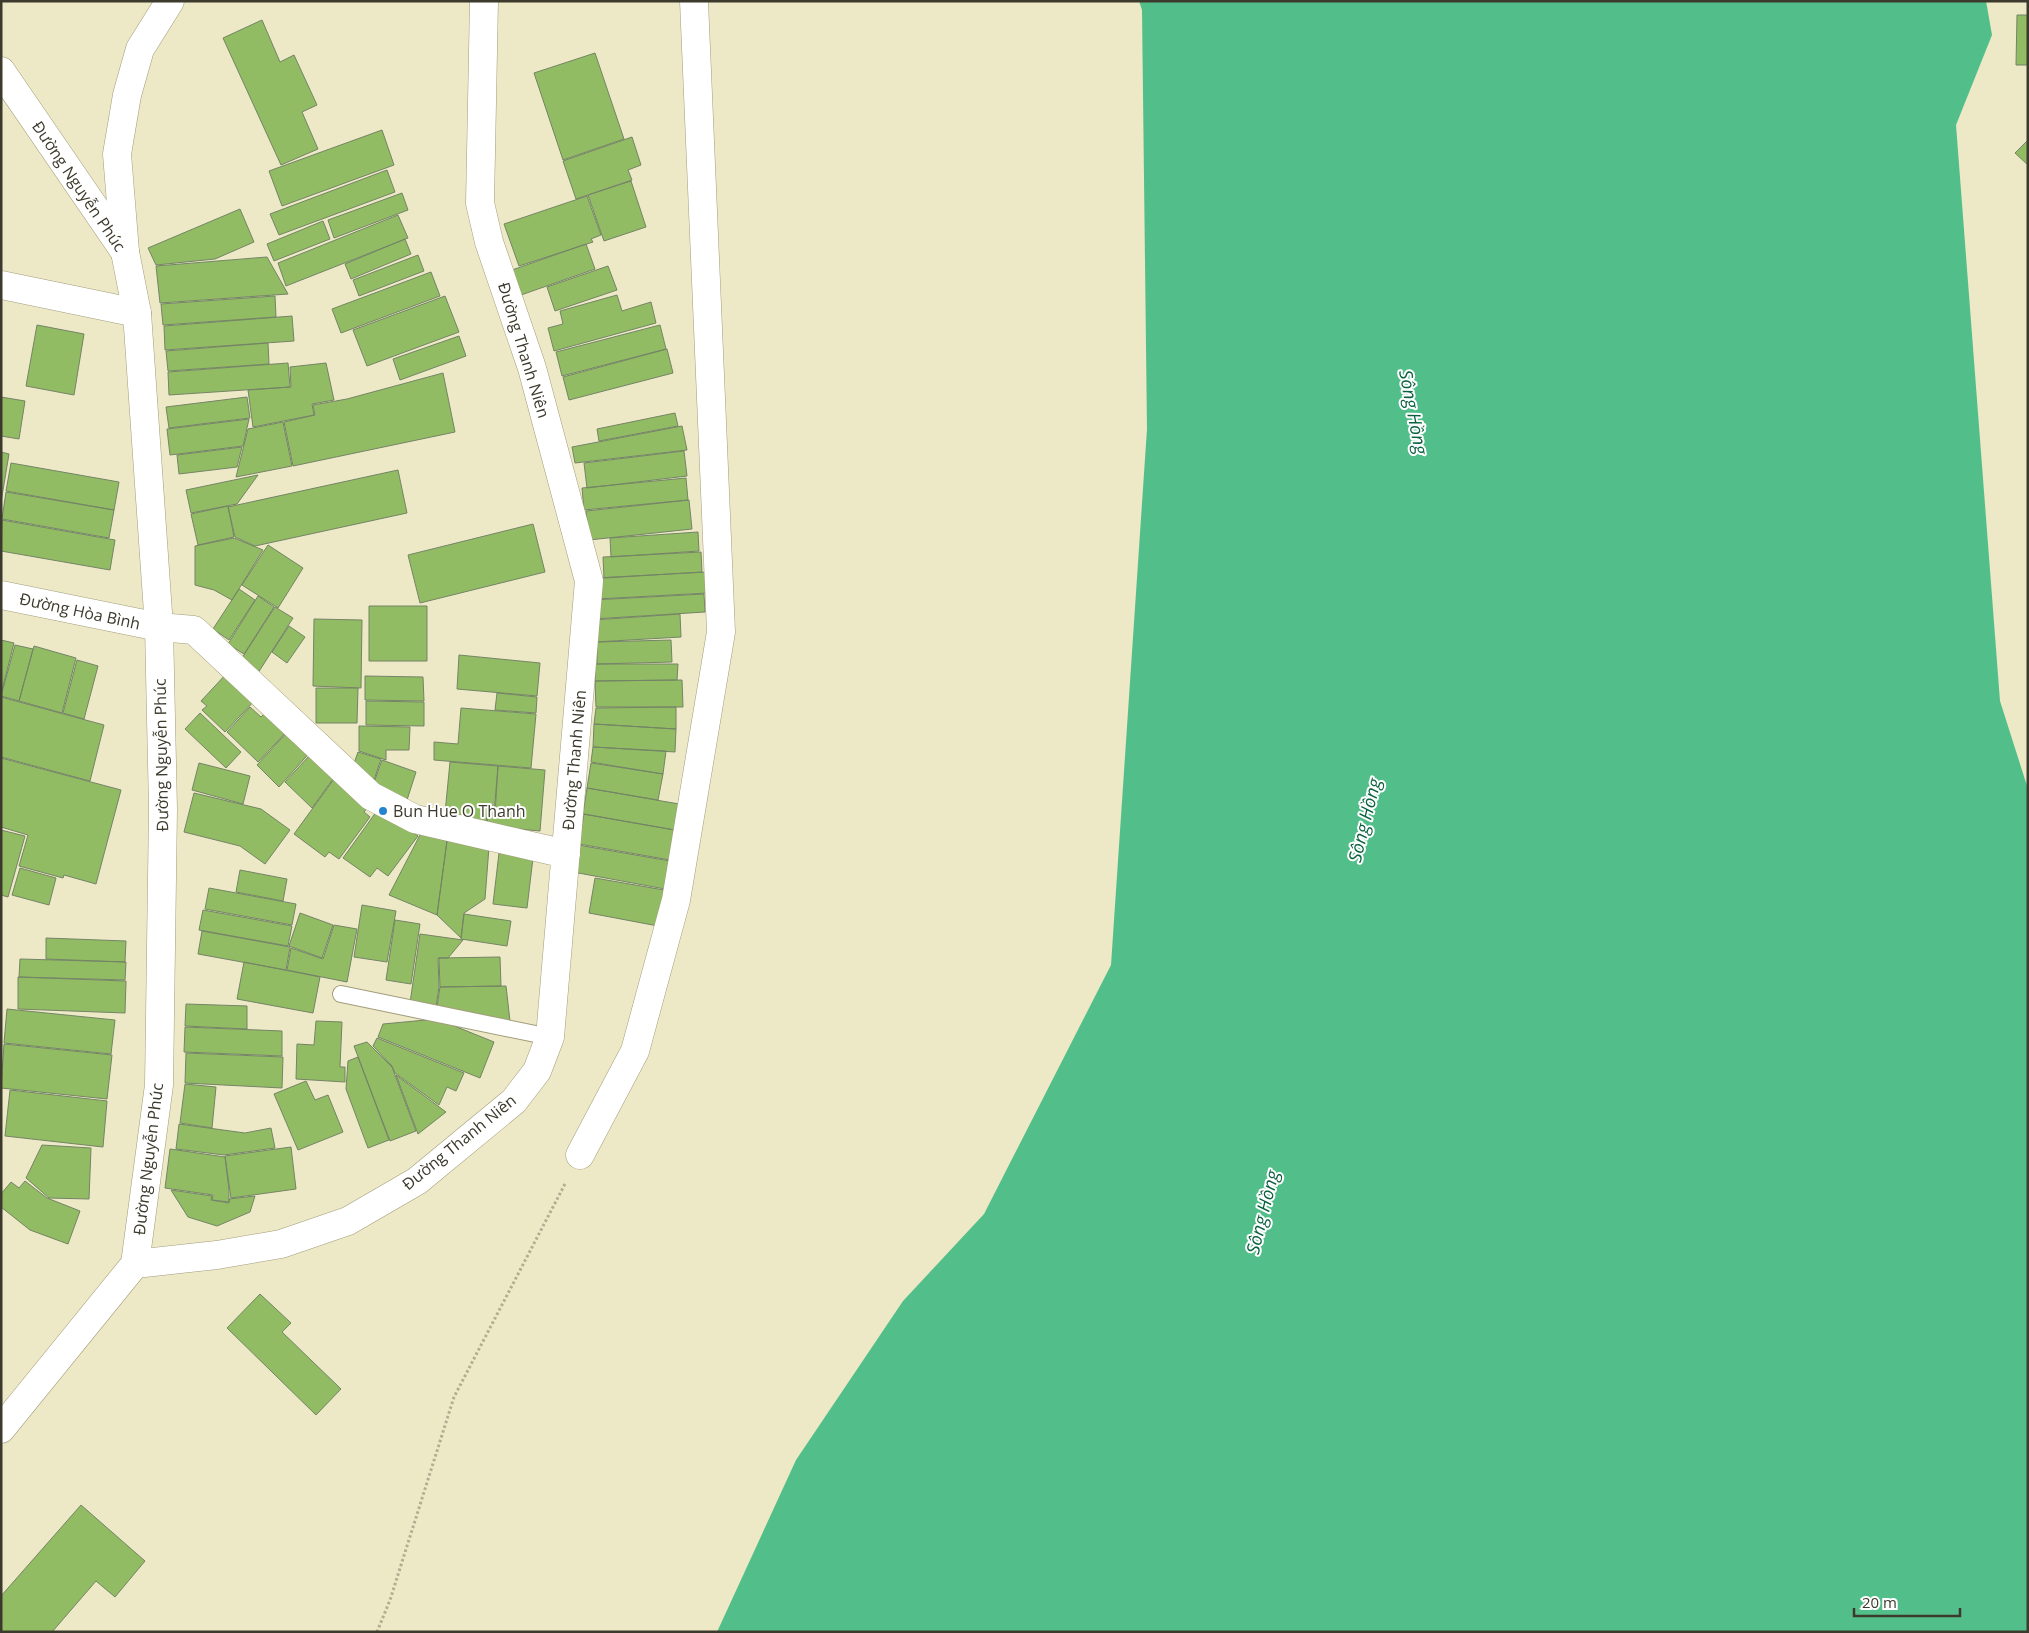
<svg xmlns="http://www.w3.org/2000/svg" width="2029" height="1633" viewBox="0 0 2029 1633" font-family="'Open Sans',sans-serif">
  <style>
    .water { fill: #52bf8a }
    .building { fill: #91bc63; stroke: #748466 }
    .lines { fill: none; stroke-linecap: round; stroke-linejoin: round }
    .service-casing { stroke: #a29d7c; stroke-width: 18 }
    .minor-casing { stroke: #a29d7c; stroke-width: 29 }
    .tertiary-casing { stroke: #a29d7c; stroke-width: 29 }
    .secondary-casing { stroke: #a29d7c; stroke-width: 29 }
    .primary-casing { stroke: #a29d7c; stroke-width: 29 }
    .path { stroke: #b1ad91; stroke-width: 3; stroke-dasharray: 2.5 2.5; stroke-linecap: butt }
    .service { stroke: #fff; stroke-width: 16 }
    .minor { stroke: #fff; stroke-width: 28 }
    .tertiary { stroke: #fff; stroke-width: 28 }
    .secondary { stroke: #fff; stroke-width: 28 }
    .primary { stroke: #fff; stroke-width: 28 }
    .poi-dot { fill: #2484d0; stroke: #fff; stroke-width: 2 }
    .labels { text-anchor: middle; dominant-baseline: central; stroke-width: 4; stroke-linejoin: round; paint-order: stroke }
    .street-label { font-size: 16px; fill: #3c3a2c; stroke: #fff }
    .poi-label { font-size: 16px; fill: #3c3a2c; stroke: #fff; text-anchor: start }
    .water-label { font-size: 18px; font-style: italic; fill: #0b603e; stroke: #fff }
  </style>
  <rect width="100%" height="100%" fill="#ede8c5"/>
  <path class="water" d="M1139,1H1986L1992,35L1956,125L2000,701L2028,789V1632H717L796,1460L903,1301L984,1214L1111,965L1147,429L1142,10Z"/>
  <path class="building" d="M2017,15H2028V65H2016Z
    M262,20L280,62L294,55L317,105L302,112L318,149L281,165L223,38Z
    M595,53L624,139L563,160L534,73Z
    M382,130L394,165L282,206L269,171Z
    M632,137L641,165L628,170L632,180L576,199L563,161Z
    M2028,140V165L2015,153Z
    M387,170L395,192L279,235L270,214Z
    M631,181L646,227L604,241L588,195Z
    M402,193L408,210L334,238L328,220Z
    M587,196L601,235L591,239L593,242L519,266L504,224Z
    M240,209L254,242L215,259L156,265L148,248Z
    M398,215L408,238L286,286L278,263Z
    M323,221L330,239L274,261L267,244Z
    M405,239L411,254L351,279L345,264Z
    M586,244L595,269L521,295L512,270Z
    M418,255L424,271L359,296L353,280Z
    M267,257L288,294L160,303L156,266Z
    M608,266L617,290L555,311L547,287Z
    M431,272L440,296L341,333L332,309Z
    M617,295L622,311L651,302L656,323L554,351L548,328L563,324L560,311Z
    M275,296L276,317L163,325L161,304Z
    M445,296L459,332L367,366L353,330Z
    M292,316L294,341L165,350L164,326Z
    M37,325L84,334L74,395L26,386Z
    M660,325L666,349L562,376L556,352Z
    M459,336L466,356L400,380L393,359Z
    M268,343L269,364L168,371L166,351Z
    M667,349L673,373L569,400L563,377Z
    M288,363L290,387L169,395L168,372Z
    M326,363L334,400L312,404L314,415L253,427L248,390L291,387L290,367Z
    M443,373L455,432L293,466L284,422L315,415L313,405L347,399Z
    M1,397L25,401L19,439L1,436Z
    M247,397L250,418L169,428L166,407Z
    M675,413L678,426L599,441L597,429Z
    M249,419L243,446L170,455L167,429Z
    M283,422L292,466L236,477L248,429Z
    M682,426L687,450L575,463L572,447Z
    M242,447L237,467L179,474L177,455Z
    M684,451L687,476L587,488L584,463Z
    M1,452L9,454L1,502Z
    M11,463L119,482L114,510L6,491Z
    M398,470L407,513L255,546L235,537L228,507Z
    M258,475L237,504L191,513L186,490Z
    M686,478L688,500L584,510L582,488Z
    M6,492L114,510L109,538L2,519Z
    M689,500L692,529L589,540L586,511Z
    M228,506L234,537L198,545L191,514Z
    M2,520L115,540L110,570L1,551Z
    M533,524L545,572L420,603L408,555Z
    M698,532L699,551L611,557L610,538Z
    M234,538L263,550L232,600L214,590L195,585V546Z
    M268,545L303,568L278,608L242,585Z
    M701,552L702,572L604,578L603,557Z
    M707,572L708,593L597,599L595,578Z
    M239,589L255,600L229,640L213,629Z
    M704,594L705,612L593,619L592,600Z
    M258,596L274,607L244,654L228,644Z
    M369,606H427V661H369Z
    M275,607L293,618L258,673L240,661Z
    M680,614L681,637L595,642L593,620Z
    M314,619L362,620L361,688L313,686Z
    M289,626L305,637L287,663L272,652Z
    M1,640L14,643L1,694Z
    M671,640L672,662L597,664V642Z
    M15,645L33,649L19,701L1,696Z
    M34,646L76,658L62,713L19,701Z
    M459,655L540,663L537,696L457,689Z
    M77,660L98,666L84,719L63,713Z
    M595,664H678L677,680L595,681Z
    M228,672L256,699L225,732L202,710L207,706L201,701Z
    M365,676L423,677L424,701L365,700Z
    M682,680L683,707H596L595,681Z
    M316,688H358L357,723H316Z
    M497,693L537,697L536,713L495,710Z
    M1,697L104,725L90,781L1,757Z
    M366,701L424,702V726L366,725Z
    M250,707L261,717L268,710L289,729L258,762L227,732Z
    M676,707V729L594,724L596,708Z
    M461,708L536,714L531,768L434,760V742L458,744Z
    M200,713L241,752L226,768L185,729Z
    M594,724L676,729L675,752L593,747Z
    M359,726L410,727L409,750H386V760L359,751Z
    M290,729L313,749L279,787L257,765Z
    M593,747L666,751L663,774L591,762Z
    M358,752L381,759L373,783L350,775Z
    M309,756L333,779L312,808L285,782Z
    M1,758L121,790L96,884L64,875L63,878L19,866L28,835L1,827Z
    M382,760L416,772L407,800L372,788Z
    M450,762L498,766L494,814L487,813L486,824L445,813Z
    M199,763L250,776L243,804L192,790Z
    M591,763L663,774L658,800L587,788Z
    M498,766L545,770L540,831L487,826L488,814L495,815Z
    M334,779L367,808L364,812L370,817L339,859L329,852L325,857L294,834Z
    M587,788L679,804L674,830L583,814Z
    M194,793L261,809L290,830L265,864L240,846L184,832Z
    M379,808L418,836L388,876L377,868L370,877L343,858Z
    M584,814L675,830L670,860L579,844Z
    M1,830L25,836L8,897L1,895Z
    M421,833L447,841L437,915L389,895Z
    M447,841L489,847L485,899L464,913L461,938L437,915Z
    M578,845L670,861L665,889L573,872Z
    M499,853L533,858L527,908L493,904Z
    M20,868L56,878L49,905L12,895Z
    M240,870L287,879L283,901L236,892Z
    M595,878L664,890L658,926L589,913Z
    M209,888L296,904L292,925L205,909Z
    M362,905L396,911L387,962L354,957Z
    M203,910L292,926L288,946L199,930Z
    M300,913L333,925L322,958L289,946Z
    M464,914L511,921L507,946L461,939Z
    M395,920L420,924L411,984L386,980Z
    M334,925L357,929L347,982L287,970L291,948L323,959Z
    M202,931L290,947L286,970L198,954Z
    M420,934L463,940L448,958H438L439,987L436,1007L410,1003Z
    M46,938L126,941L125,962L46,959Z
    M500,957L501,986L440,987L439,958Z
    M20,959L126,962L125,980L19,977Z
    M244,962L320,977L313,1013L237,999Z
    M18,977L126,981L125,1013L18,1009Z
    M506,986L510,1021L437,1007L440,987Z
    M186,1004L247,1006V1029L185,1026Z
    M7,1009L115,1020L111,1054L4,1043Z
    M437,1019L494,1042L480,1078L378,1037L383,1024Z
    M316,1021L342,1022L340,1067H345V1082L296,1079L297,1044L314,1045Z
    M185,1027L282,1031V1056L184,1052Z
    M377,1038L464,1073L456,1091L447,1087L439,1105L395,1073L392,1066L373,1046Z
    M367,1042L392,1067L416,1131L390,1141L354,1046Z
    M4,1044L112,1055L107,1099L1,1088Z
    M186,1053L283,1057L282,1088L185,1083Z
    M358,1057L389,1140L368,1148L346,1089L348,1061Z
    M396,1075L446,1112L418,1134Z
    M306,1081L315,1100L328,1095L343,1132L298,1150L274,1094Z
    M185,1084L216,1087L212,1128L180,1123Z
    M10,1090L107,1101L103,1147L5,1136Z
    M179,1124L245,1133L271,1128L275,1148L224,1155L176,1149Z
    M42,1145L91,1148L89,1199L49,1198L26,1178Z
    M291,1147L296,1189L231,1198L225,1156Z
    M170,1149L225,1157L229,1190V1202L212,1200L213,1195L165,1188Z
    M25,1181L47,1198L80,1211L68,1244L30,1230L1,1207V1194L11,1182L19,1188Z
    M171,1190L212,1196L211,1200L229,1203V1199L255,1196L250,1212L217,1226L188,1217Z
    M260,1294L291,1323L282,1332L341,1389L316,1415L227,1328Z
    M81,1505L145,1561L115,1597L96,1581L52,1632H1V1596Z"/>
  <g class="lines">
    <defs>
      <path id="service" d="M341,994L550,1037"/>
      <path id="minor" d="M1,285L137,313
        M159,627L194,630L371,796L415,819L566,854
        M580,1155L635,1051L676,900L721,632L694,1
        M135,1264L217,1255L281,1244L348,1221L417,1181L514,1101L537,1071L550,1037L589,581L532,368L489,242L480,203L484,1"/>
      <path id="tertiary" d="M1,595L159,627"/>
      <path id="secondary" d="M125,252L117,154L127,95L140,49L170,1"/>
      <path id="primary" d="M1,71L125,252L137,313L159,627L163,809L159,1085L135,1264L1,1429"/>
    </defs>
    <use href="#service" class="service-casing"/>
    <use href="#minor" class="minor-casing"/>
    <use href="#tertiary" class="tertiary-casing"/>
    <use href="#secondary" class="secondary-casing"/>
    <use href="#primary" class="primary-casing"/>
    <path class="path" d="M377,1632L390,1600L454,1397L566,1182"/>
    <use href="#service" class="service"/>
    <use href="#minor" class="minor"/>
    <use href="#tertiary" class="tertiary"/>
    <use href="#secondary" class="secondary"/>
    <use href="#primary" class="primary"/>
  </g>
  <circle class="poi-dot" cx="383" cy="811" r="5"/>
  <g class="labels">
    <g class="street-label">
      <text transform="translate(79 186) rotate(56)">Đường Nguyễn Phúc</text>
      <text transform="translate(524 350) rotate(73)">Đường Thanh Niên</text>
      <text transform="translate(80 611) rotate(12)">Đường Hòa Bình</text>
      <text transform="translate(161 755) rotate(-91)">Đường Nguyễn Phúc</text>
      <text transform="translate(574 760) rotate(-85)">Đường Thanh Niên</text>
      <text transform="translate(459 1142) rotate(-39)">Đường Thanh Niên</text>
      <text transform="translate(148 1159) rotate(-83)">Đường Nguyễn Phúc</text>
    </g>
    <g class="poi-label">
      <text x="393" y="811">Bun Hue O Thanh</text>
    </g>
    <g class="water-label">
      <text transform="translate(1414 412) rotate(79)">Sông Hồng</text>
      <text transform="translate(1364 820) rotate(-76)">Sông Hồng</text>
      <text transform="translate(1262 1212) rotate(-76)">Sông Hồng</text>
    </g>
  </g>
  <rect width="2029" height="1633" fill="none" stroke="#3c3a2c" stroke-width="5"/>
  <path d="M1854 1608v8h106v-8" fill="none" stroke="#3c3a2c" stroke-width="2.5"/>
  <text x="1862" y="1608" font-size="15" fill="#3c3a2c" stroke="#ffffff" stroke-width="4" paint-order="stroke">20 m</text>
</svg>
